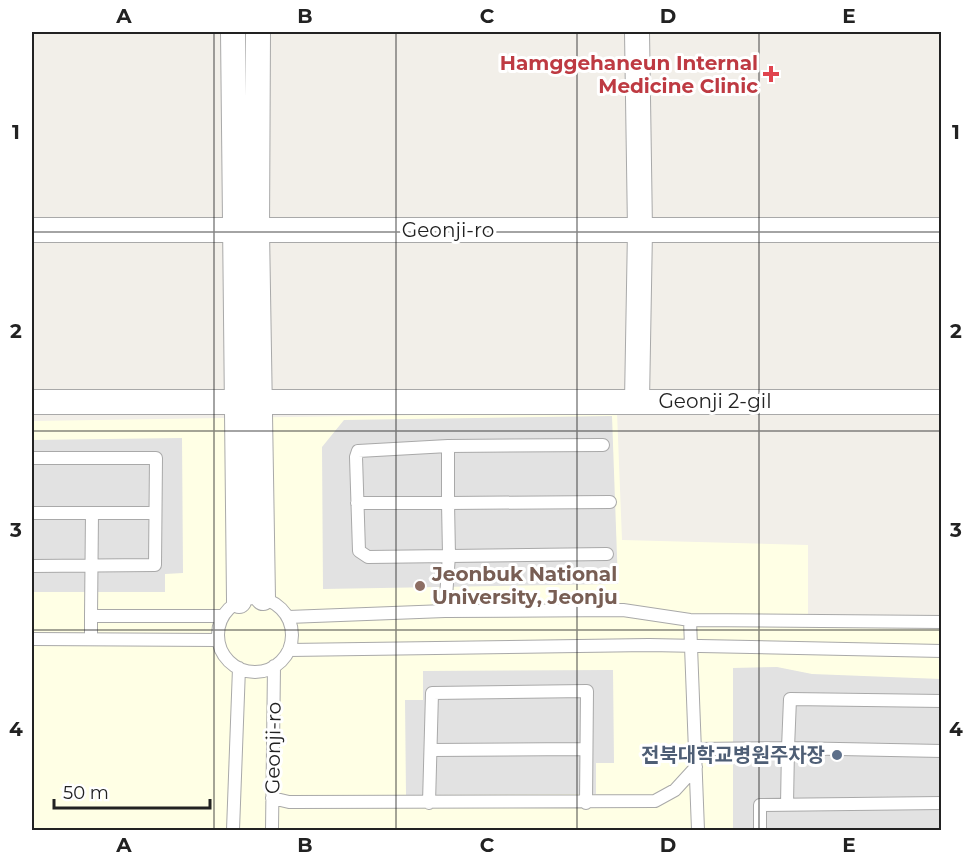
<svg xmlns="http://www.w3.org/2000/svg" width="973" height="862" viewBox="0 0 973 862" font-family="Montserrat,'Noto Sans KR',sans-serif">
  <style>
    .education { fill: #ffffe5 }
    .parking { fill: #e2e2e2 }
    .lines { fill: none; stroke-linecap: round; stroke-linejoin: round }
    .service-casing { stroke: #a9a9a9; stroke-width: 14 }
    .minor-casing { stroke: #a9a9a9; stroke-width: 26 }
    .service { stroke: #fff; stroke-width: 12 }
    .minor { stroke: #fff; stroke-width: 24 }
    .grid { fill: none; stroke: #222; stroke-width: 1.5; stroke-opacity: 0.55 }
    .health-dot { fill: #e0444e; stroke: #fff; stroke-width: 2 }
    .education-dot { fill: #8d6e63; stroke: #fff; stroke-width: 2 }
    .service-dot { fill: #5c6f8a; stroke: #fff; stroke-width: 2 }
    .labels { text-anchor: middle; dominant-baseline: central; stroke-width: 6; stroke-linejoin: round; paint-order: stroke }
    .health-label { font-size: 20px; font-weight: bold; fill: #be3a42; stroke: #fff; text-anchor: end }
    .street-label { font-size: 20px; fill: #222; stroke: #fff }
    .education-label { font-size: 20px; font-weight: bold; fill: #785e54; stroke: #fff; text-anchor: start }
    .service-label { font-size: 20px; font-weight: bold; fill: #4e5e75; stroke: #fff; text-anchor: end }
    .neatline { fill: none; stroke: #222; stroke-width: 2 }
    .grid-label { font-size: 20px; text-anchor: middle; font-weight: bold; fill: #222 }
  </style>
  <rect width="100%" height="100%" fill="#f2efe9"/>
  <path class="education" d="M617,412L622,540L808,545V627L941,629V830H32V421Z"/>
  <path class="parking" d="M612,416L618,584L323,589L322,447L344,420Z
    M182,438L183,573L165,574V592H32V440Z
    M777,667L812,674L941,679V830H733V668Z
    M613,670L614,763H596V794L406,795L405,700H423V671Z"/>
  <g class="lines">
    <defs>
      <path id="service" d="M603,445L448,446L358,451L356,457L359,551L368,557L607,554
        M32,458H156L155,565L32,566
        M357,503H448V446
        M32,513H155
        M92,513L91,616H223
        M218 635a37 37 0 1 1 74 0a37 37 0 1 1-74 0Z
        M445,611L449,555L448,503L610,502
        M288,617L445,611L623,610L690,620L942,622
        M690,620L698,830
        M32,639L218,640
        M91,639V616
        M289,650L649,645L942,651
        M695,749L788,748L790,699L942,701
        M431,750L585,749
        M272,798L289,802L655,801L675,790L696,767
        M429,803L432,693L587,691L586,803
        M787,805L788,748L942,751
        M233,830L239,668
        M272,830L274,666
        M760,830V805L942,803"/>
      <path id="minor" d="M233,32L239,601
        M258,32L257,230L263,598
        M32,230H942
        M637,401L640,230L637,32
        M32,402H942"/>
    </defs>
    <use href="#service" class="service-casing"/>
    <use href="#minor" class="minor-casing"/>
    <use href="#service" class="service"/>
    <use href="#minor" class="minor"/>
  </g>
  <path class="grid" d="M214,32V830M396,32V830M577,32V830M759,32V830M32,232H942M32,431H942M32,630H942"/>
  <path class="health-dot" d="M768 65h6v6h6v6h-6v6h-6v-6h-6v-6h6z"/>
  <circle class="education-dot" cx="420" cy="586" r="6"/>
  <circle class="service-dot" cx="837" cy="755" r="6"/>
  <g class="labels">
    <g class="health-label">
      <text x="758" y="63">Hamggehaneun Internal<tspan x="758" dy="23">Medicine Clinic</tspan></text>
    </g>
    <g class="street-label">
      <text x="448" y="230">Geonji-ro</text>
      <text x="715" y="401">Geonji 2-gil</text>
      <text transform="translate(273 748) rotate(-89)">Geonji-ro</text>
    </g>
    <g class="education-label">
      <text x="432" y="574">Jeonbuk National<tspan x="432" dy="23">University, Jeonju</tspan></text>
    </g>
    <g class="service-label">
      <text x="825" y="755">전북대학교병원주차장</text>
    </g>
  </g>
  <rect width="973" height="862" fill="none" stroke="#ffffff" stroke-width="66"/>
  <path d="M54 799v9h156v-9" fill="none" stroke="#222222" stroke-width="3"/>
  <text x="63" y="799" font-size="18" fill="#222222" stroke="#ffffff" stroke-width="4.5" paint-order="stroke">50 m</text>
  <rect x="33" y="33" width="907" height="796" class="neatline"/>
  <g class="grid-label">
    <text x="124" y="23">A</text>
    <text x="305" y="23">B</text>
    <text x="487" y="23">C</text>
    <text x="668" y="23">D</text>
    <text x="849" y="23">E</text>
    <text x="16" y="139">1</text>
    <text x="956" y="139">1</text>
    <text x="16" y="338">2</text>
    <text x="956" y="338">2</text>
    <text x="16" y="537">3</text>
    <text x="956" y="537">3</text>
    <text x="16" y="736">4</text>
    <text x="956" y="736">4</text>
    <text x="124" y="852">A</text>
    <text x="305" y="852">B</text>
    <text x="487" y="852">C</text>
    <text x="668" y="852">D</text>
    <text x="849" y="852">E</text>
  </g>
</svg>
